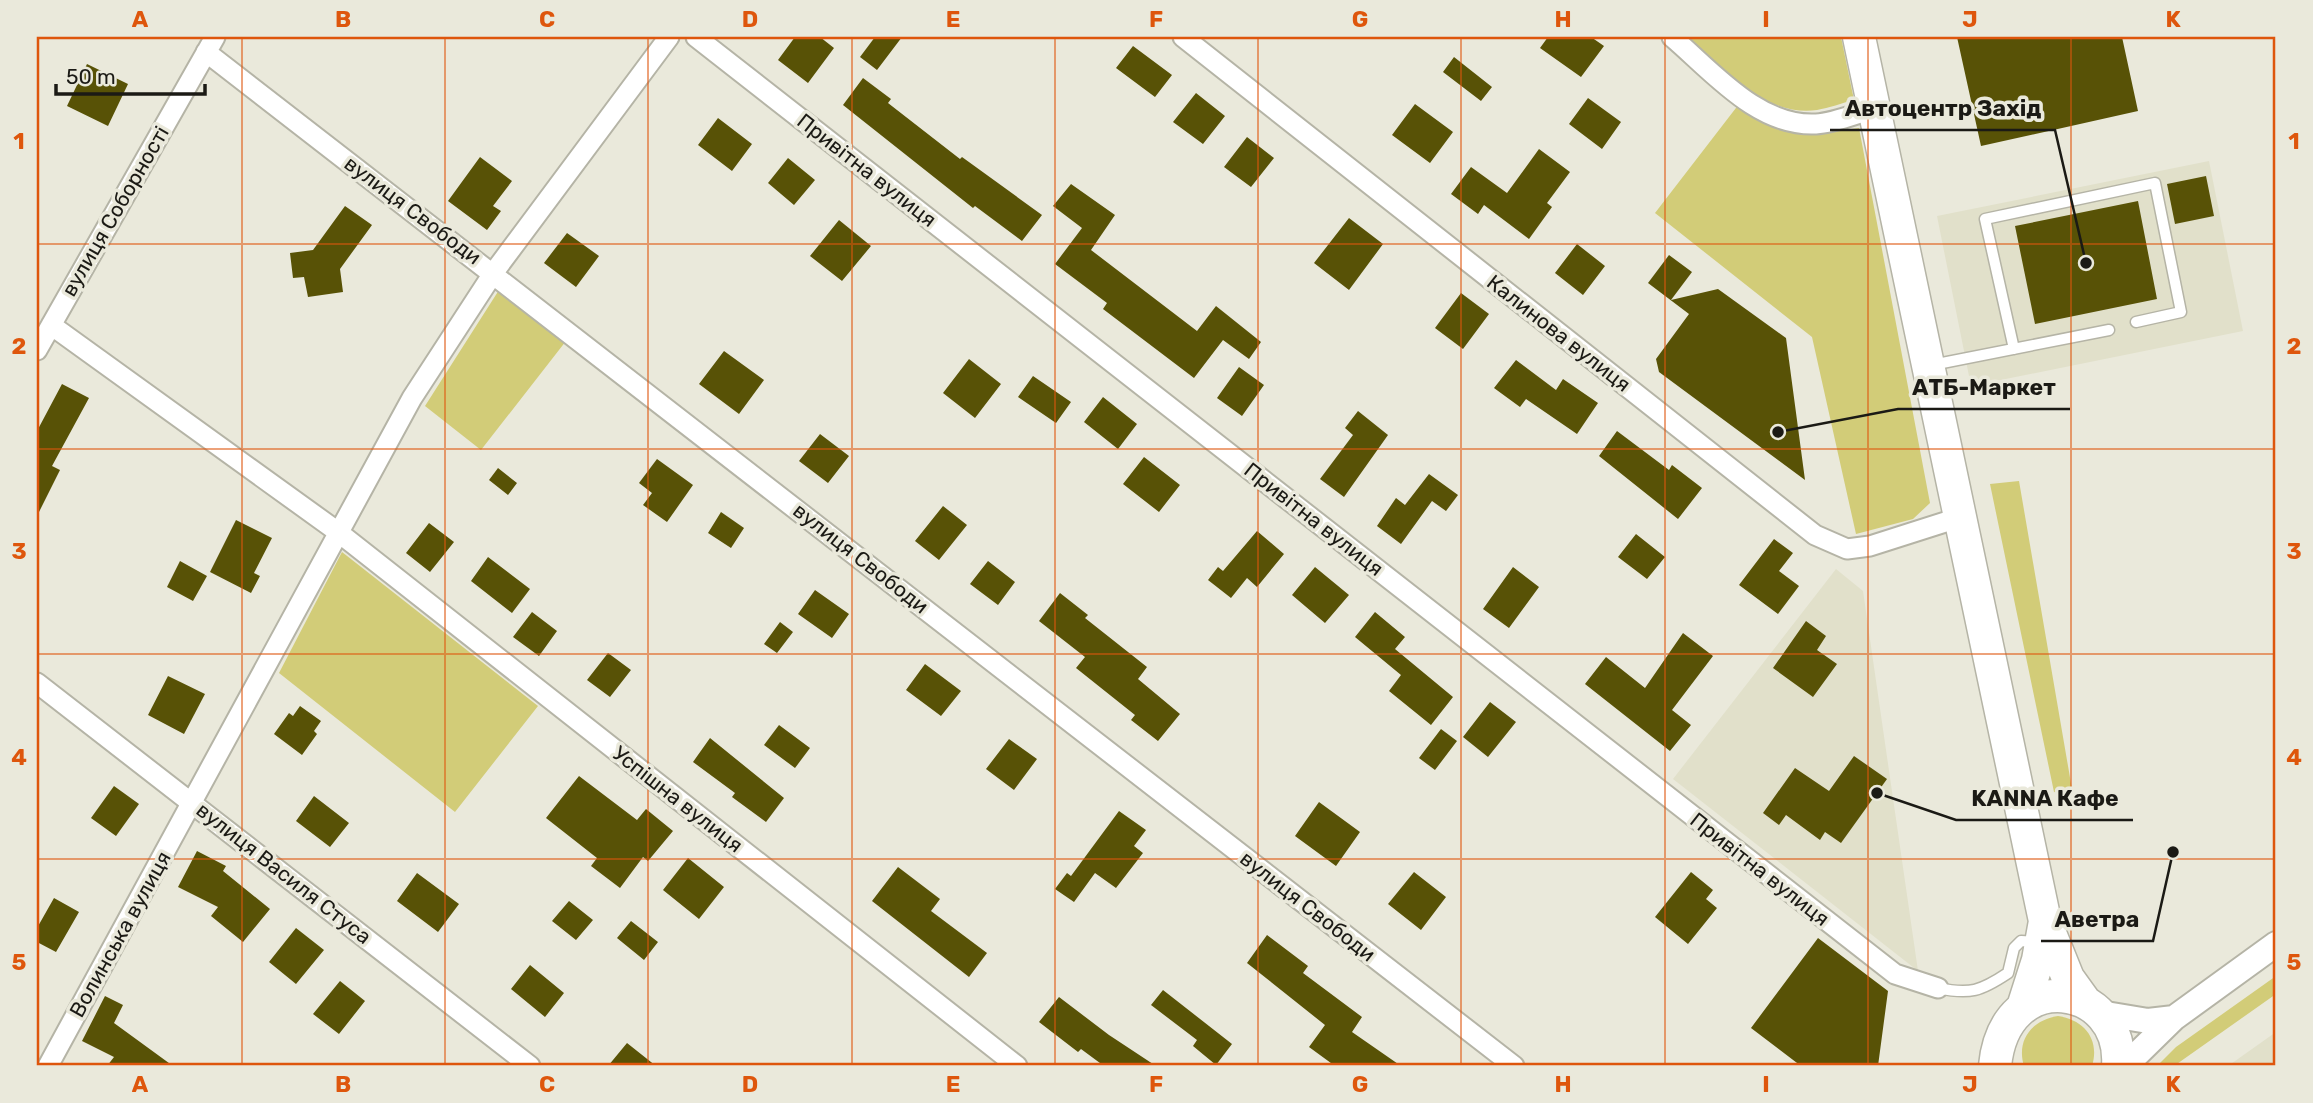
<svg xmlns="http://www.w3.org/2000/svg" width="2313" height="1103" viewBox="0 0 2313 1103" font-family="Rubik,sans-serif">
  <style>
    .built { fill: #e1e0ca }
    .green { fill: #d2cc78 }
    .building { fill: #585206 }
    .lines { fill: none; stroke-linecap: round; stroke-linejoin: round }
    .service-casing { stroke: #b5b4a6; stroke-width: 13 }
    .minor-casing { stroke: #b5b4a6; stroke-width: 23 }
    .tertiary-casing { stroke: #b5b4a6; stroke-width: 28 }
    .primary-casing { stroke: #b5b4a6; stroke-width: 35 }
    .service { stroke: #fff; stroke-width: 10 }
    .minor { stroke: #fff; stroke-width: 19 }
    .tertiary { stroke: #fff; stroke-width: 24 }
    .primary { stroke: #fff; stroke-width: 32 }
    .grid { fill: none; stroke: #de560c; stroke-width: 2; stroke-opacity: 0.55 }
    .labels { text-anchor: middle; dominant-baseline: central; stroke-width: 7; stroke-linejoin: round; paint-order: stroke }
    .street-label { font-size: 21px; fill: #1b1a15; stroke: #eae9db }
    .leader { fill: none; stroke: #1b1a15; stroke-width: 2.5 }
    .callout-dot { fill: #1b1a15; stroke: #eae9db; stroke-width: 2.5 }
    .callout-label { font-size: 23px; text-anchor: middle; font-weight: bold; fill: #1b1a15; stroke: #eae9db; stroke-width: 7; stroke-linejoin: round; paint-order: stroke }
    .neatline { fill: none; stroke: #de560c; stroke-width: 2.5 }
    .grid-label { font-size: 23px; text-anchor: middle; font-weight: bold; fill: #de560c }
  </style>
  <rect width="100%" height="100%" fill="#eae9db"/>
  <path class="built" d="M2209,161L2243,331L1971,386L1937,216Z
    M1836,569L1863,591L1918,971L1673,779Z
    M2276,1032V1066H2228Z"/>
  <path class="green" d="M1684,37H1841L1854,100C1842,103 1829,108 1817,110C1763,117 1721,68 1684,37Z
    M1739,104C1769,139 1818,133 1859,128L1930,503L1913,519L1856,534L1812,337L1655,213Z
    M499,290L566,341L481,450L425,406Z
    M2019,481L2073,795L2054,792L1990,484Z
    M342,552L538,706L455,812L279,673Z
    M2276,976V994L2174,1066H2157L2176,1047Z
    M2058,1016C2085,1020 2100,1040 2092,1066H2024C2016,1040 2032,1020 2058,1016Z"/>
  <path class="building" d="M795,37H820L834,48L808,83L778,60Z
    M875,37H902L877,70L860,57Z
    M1548,37H1591L1604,46L1581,77L1540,48Z
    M1957,37H2122L2138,111L1981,146Z
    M1133,46L1172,75L1155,97L1116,68Z
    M1454,57L1492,87L1481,101L1443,72Z
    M87,64L128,84L108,126L67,106Z
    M863,78L891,99L888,103L960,159L962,157L1042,215L1022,241L975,206L973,208L843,105Z
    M1196,93L1225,116L1203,144L1173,122Z
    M1588,98L1621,122L1602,149L1569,124Z
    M1415,104L1453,132L1430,163L1392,135Z
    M718,118L752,144L732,171L698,145Z
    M1247,137L1274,158L1251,187L1224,167Z
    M1539,149L1570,172L1547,203L1552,207L1529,239L1484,205L1478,214L1451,194L1471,167L1507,193Z
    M480,157L512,181L493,206L501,211L487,230L448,201Z
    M788,158L815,180L794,205L768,183Z
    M2206,176L2214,216L2175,224L2167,184Z
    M1071,184L1115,215L1091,250L1197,331L1216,306L1261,342L1249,359L1223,340L1194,378L1103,309L1107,303L1055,264L1082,228L1053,206Z
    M2138,201L2157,299L2035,324L2015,226Z
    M345,206L372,225L340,269L343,292L308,297L304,277L293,278L290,253L313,250Z
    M1349,218L1383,244L1349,290L1314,263Z
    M839,220L871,246L842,281L810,256Z
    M567,233L599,256L576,287L544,263Z
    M1577,244L1605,266L1583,295L1555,273Z
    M1669,255L1692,272L1671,300L1718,289L1786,338L1805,480L1659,372L1656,359L1689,314L1648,283Z
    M1461,293L1489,314L1463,349L1435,328Z
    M724,351L764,380L739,414L699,384Z
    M969,359L1001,384L975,418L943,393Z
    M1516,360L1556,390L1563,379L1598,403L1577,434L1526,399L1520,407L1494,388Z
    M1239,367L1264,385L1242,416L1217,398Z
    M1033,376L1071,402L1056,423L1018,397Z
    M62,384L89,398L52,466L60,470L37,516V431Z
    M1103,397L1137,424L1118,449L1084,422Z
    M1358,411L1388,435L1344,497L1320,479L1353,435L1345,428Z
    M1617,431L1669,470L1672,465L1702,488L1678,519L1599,456Z
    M820,434L849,456L828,483L799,461Z
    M1144,457L1180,485L1159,512L1123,484Z
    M657,459L693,485L667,522L643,505L652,493L639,483Z
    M498,468L517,483L508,495L489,480Z
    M1429,474L1458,495L1446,511L1432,501L1401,544L1377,526L1396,498L1405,505Z
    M943,506L967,525L939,560L915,541Z
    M721,512L744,528L731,548L708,533Z
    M236,520L272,538L254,573L260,576L251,593L210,572Z
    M429,523L454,542L430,572L406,553Z
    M1257,531L1284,554L1257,587L1247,578L1231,598L1208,580L1218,567L1223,571Z
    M1636,534L1665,557L1647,579L1618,557Z
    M1774,539L1793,553L1779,571L1799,586L1778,614L1739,585Z
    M488,557L530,589L512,613L471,581Z
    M180,561L207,576L193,601L167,587Z
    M988,561L1015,582L998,605L970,584Z
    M1315,567L1349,595L1325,623L1292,595Z
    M1513,567L1539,587L1509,628L1483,609Z
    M815,590L849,614L832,638L798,614Z
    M1060,593L1088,615L1085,618L1147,667L1138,679L1180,714L1158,741L1131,720L1135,715L1076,668L1085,657L1039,621Z
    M532,612L557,631L539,656L513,637Z
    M1375,612L1405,637L1395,649L1453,697L1431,725L1389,691L1401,675L1355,637Z
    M1806,621L1826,636L1817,650L1837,664L1813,697L1773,668Z
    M780,622L793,632L777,653L764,644Z
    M1683,633L1713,656L1672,710L1691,725L1670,751L1585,684L1606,657L1645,688Z
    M608,653L631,670L610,697L587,680Z
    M925,664L961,691L941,716L906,690Z
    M168,676L205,694L184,734L148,715Z
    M1490,702L1516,722L1488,757L1463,737Z
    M300,706L321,721L314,731L317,734L302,755L274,734L289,713L293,716Z
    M779,725L810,748L795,768L764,745Z
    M1441,729L1457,741L1435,770L1419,758Z
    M710,738L784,798L766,822L732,797L735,793L693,762Z
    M1009,739L1037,759L1014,790L986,769Z
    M1854,756L1887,779L1841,843L1825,832L1820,840L1786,815L1779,825L1763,813L1795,768L1829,791Z
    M579,776L637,820L646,809L673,831L648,861L643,857L620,888L591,866L597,858L546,818Z
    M114,786L139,804L116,836L91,818Z
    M314,796L349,823L330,847L296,821Z
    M1319,802L1360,832L1336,866L1295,836Z
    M1119,811L1146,830L1134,846L1143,853L1116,888L1095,873L1074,902L1055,889L1067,873L1071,876Z
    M197,851L226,866L223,871L270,909L243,942L211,916L218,907L178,887Z
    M688,858L724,887L699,919L663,890Z
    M898,867L940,899L931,911L987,953L969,977L872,901Z
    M1414,872L1446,897L1421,930L1388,904Z
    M1691,872L1713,890L1706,899L1717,908L1688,944L1655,917Z
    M417,873L459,904L438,932L397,901Z
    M54,898L79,912L56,952L37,942V928Z
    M569,901L593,920L576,940L552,921Z
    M631,921L658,942L644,960L617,938Z
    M296,928L324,950L296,984L269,962Z
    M1267,935L1308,966L1303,973L1362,1017L1352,1032L1401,1066H1335L1309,1047L1325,1025L1247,963Z
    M1818,938L1888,991L1878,1066H1801L1751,1028Z
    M530,965L564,993L545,1017L511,989Z
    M340,981L365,1001L339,1034L313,1014Z
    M1163,990L1232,1044L1216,1065L1193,1046L1197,1040L1151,1005Z
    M105,996L123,1005L114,1023L173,1066H107L114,1057L82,1041Z
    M1059,997L1109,1035L1156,1066H1104L1081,1049L1078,1052L1039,1022Z
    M627,1043L656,1066H608Z"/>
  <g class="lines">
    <defs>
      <path id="service" d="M2014,349L1985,219L2155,183L2181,312L2136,322
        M1932,365L2109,330
        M1938,988C1970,995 1981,991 2008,973L2014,948L2021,941L2036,942"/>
      <path id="minor" d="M696,37L1895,974L1938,988
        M1183,37L1815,535L1847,549L1870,546L1961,517
        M1672,37C1712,71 1758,127 1816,124C1834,123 1855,114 1873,109
        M206,52L1514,1066
        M51,325L338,532L1017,1066
        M37,350L215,37
        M37,683L530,1066
        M48,1066L412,398L494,272L669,37"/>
      <path id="tertiary" d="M2100,1013L2148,1021L2174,1018
        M2125,1066L2174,1018L2276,944"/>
      <path id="primary" d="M1859,37L2045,921L2068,978L2086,1003
        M2023,1007L2038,960L2045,921
        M1995,1066C2005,963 2124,983 2118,1066"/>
    </defs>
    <use href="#service" class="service-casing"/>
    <use href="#minor" class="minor-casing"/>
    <use href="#tertiary" class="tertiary-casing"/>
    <use href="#primary" class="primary-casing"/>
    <use href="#service" class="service"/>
    <use href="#minor" class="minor"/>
    <use href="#tertiary" class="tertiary"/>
    <use href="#primary" class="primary"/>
  </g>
  <path class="grid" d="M242,37V1066M445,37V1066M648,37V1066M852,37V1066M1055,37V1066M1258,37V1066M1461,37V1066M1665,37V1066M1868,37V1066M2071,37V1066M37,244H2276M37,449H2276M37,654H2276M37,859H2276"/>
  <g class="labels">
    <g class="street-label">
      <text transform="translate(867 170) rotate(38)">Привітна вулиця</text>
      <text transform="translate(413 210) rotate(37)">вулиця Свободи</text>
      <text transform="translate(115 211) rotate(-60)">вулиця Соборності</text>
      <text transform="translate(1559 333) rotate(38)">Калинова вулиця</text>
      <text transform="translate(1314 519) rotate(38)">Привітна вулиця</text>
      <text transform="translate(861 558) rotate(38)">вулиця Свободи</text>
      <text transform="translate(678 799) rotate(38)">Успішна вулиця</text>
      <text transform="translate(1760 869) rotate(38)">Привітна вулиця</text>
      <text transform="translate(284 873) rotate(38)">вулиця Василя Стуса</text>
      <text transform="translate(1308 906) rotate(38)">вулиця Свободи</text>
      <text transform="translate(120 934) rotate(-61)">Волинська вулиця</text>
    </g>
  </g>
  <path class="leader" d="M2086 263L2055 130H1830M1778 432L1898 409H2070M1877 793L1956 820H2133M2173 852L2153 941H2041"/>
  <g class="callout-dot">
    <circle cx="2086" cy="263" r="7"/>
    <circle cx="1778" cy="432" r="7"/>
    <circle cx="1877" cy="793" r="7"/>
    <circle cx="2173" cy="852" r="7"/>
  </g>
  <g class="callout-label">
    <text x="1943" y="116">Автоцентр Захід</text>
    <text x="1984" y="395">АТБ-Маркет</text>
    <text x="2045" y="806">KANNA Кафе</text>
    <text x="2097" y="927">Аветра</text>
  </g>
  <rect width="2313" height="1103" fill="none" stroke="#eae9db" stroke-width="77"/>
  <path d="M56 84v10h149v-10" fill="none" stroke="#1b1a15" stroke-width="3.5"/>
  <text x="66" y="84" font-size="21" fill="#1b1a15" stroke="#eae9db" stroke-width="5" paint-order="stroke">50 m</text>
  <rect x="38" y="38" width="2236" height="1026" class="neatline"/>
  <g class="grid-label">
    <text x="140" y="27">A</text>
    <text x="343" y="27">B</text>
    <text x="547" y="27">C</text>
    <text x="750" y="27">D</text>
    <text x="953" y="27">E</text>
    <text x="1156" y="27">F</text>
    <text x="1360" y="27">G</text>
    <text x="1563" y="27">H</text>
    <text x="1766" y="27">I</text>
    <text x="1970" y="27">J</text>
    <text x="2173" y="27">K</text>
    <text x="19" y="149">1</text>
    <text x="2294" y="149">1</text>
    <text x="19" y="354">2</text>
    <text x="2294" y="354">2</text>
    <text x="19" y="559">3</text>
    <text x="2294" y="559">3</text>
    <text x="19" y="765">4</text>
    <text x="2294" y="765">4</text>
    <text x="19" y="970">5</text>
    <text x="2294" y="970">5</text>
    <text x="140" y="1092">A</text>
    <text x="343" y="1092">B</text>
    <text x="547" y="1092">C</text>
    <text x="750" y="1092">D</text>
    <text x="953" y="1092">E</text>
    <text x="1156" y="1092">F</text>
    <text x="1360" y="1092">G</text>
    <text x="1563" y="1092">H</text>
    <text x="1766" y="1092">I</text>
    <text x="1970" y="1092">J</text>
    <text x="2173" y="1092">K</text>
  </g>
</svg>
